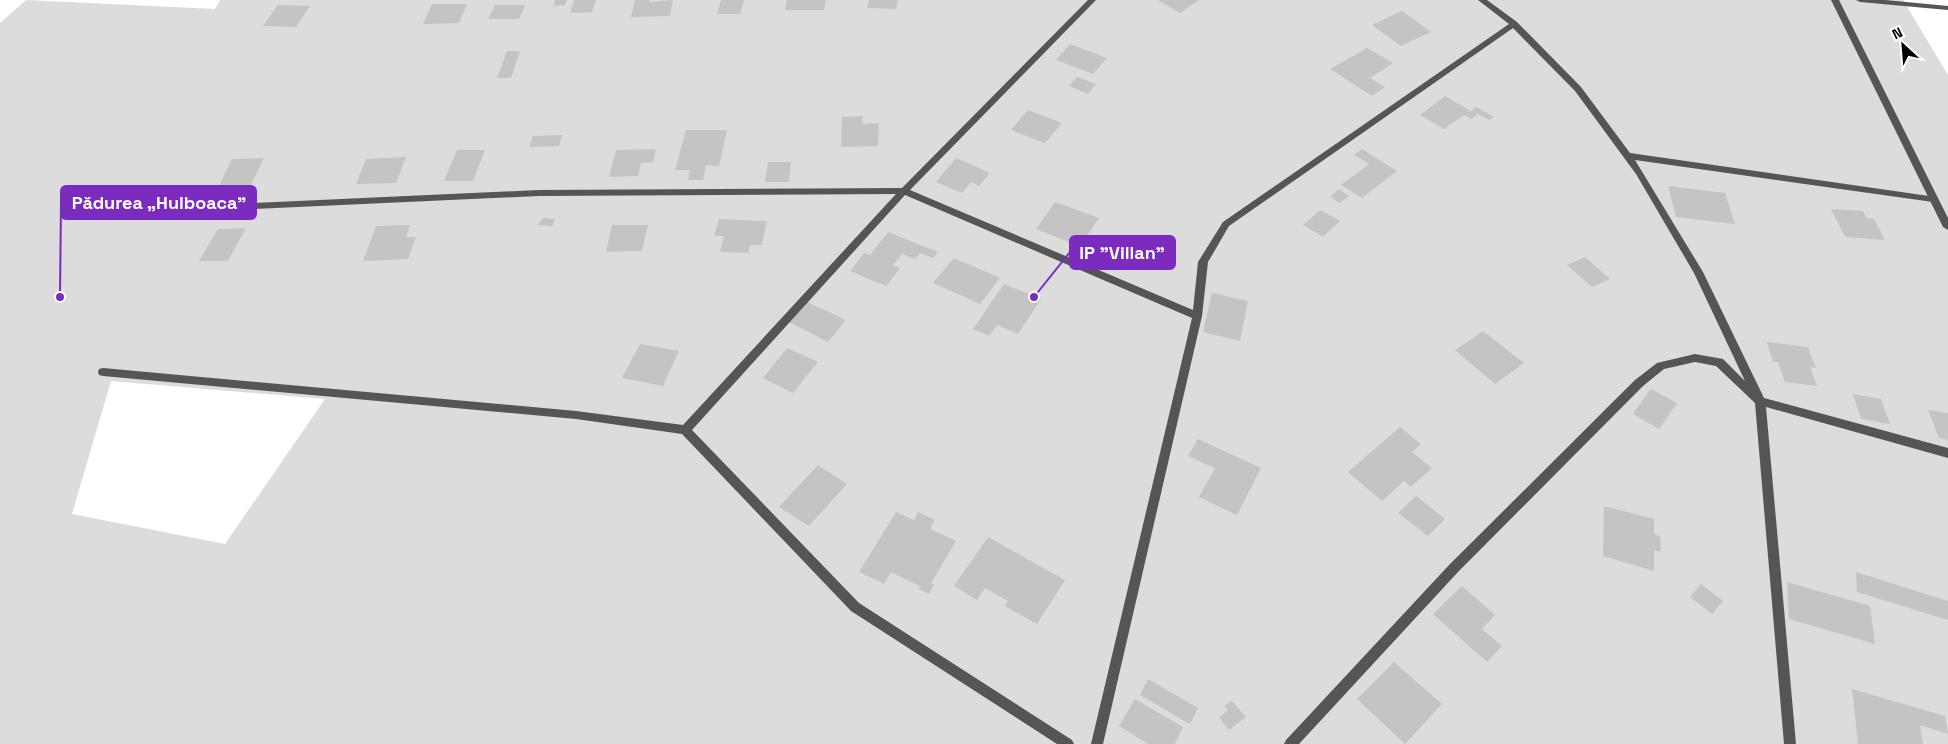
<svg xmlns="http://www.w3.org/2000/svg" width="1948" height="744" viewBox="0 0 1948 744" font-family="'Space Grotesk',sans-serif">
  <style>
    .green { fill: #dcdcdc; fill-rule: evenodd }
    .building { fill: #c4c4c4 }
    .lines { fill: none; stroke-linecap: round; stroke-linejoin: round }
    .service { fill: #555; fill-rule: evenodd }
    .minor { fill: #555; fill-rule: evenodd }
    .leader { fill: none; stroke: #7b2cbf; stroke-width: 2 }
    .callout-dot { fill: #7b2cbf; stroke: #fff; stroke-width: 2 }
    .callout { fill: #7b2cbf; stroke: #7b2cbf; stroke-width: 2 }
    .callout-label { font-size: 18px; text-anchor: middle; font-weight: bold; fill: #fff }
  </style>
  <rect width="100%" height="100%" fill="#fff"/>
  <path class="green" d="M26,0L215,9L220,0H1903L1948,75V744H0V23ZM111,381L325,399L225,544L72,514Z"/>
  <path class="building" d="M555,0H567L565,5L553,6Z
    M574,0H596L592,12L570,13Z
    M635,0H650L649,2L673,0L670,16L631,17Z
    M721,0H744L740,14H717Z
    M787,0H826L824,10H785Z
    M869,0H898L896,9L867,8Z
    M1158,0H1199L1180,13Z
    M432,4H467L459,23L423,24Z
    M278,5L310,6L296,27L263,26Z
    M495,5H525L519,19H488Z
    M1402,11L1431,32L1401,46L1372,25Z
    M1070,44L1107,58L1093,74L1056,60Z
    M1367,48L1393,63L1370,78L1385,87L1372,96L1330,69Z
    M507,51H520L511,78H497Z
    M1077,77L1096,84L1088,94L1069,86Z
    M1445,96L1471,111L1476,107L1494,117L1489,120L1478,114L1471,119L1464,115L1444,129L1420,115Z
    M1028,110L1062,123L1045,143L1011,130Z
    M863,116L862,124L879,123L878,146L841,147L842,117Z
    M686,130H727L719,166L706,165L703,180H688L690,170H675Z
    M562,135L559,146L529,147L533,136Z
    M656,149L653,162L641,163L638,176L609,177L616,150Z
    M1362,149L1397,171L1362,198L1341,185L1369,164L1354,155Z
    M457,150H485L473,181H444Z
    M406,157L396,183L356,184L366,159Z
    M264,158L251,185L219,186L232,159Z
    M956,158L990,173L979,186L971,182L962,193L936,182Z
    M768,162H791L789,182H765Z
    M1668,186L1725,193L1735,224L1676,217Z
    M1339,189L1349,196L1340,203L1330,197Z
    M1055,202L1099,218L1080,246L1036,229Z
    M1831,209L1863,211L1866,218L1874,219L1885,240L1845,237Z
    M1320,210L1340,221L1323,237L1303,225Z
    M542,218L555,219L552,226L538,225Z
    M719,219L767,221L762,245H750L748,253L720,252L724,236H714Z
    M410,225L406,237H416L408,259L363,261L376,226Z
    M612,225H648L642,251L606,252Z
    M246,228L228,261H199L218,229Z
    M888,232L938,252L933,258L920,253L915,259L902,254L893,265L900,268L886,286L850,271L864,253L870,255Z
    M1585,257L1610,279L1592,287L1567,265Z
    M954,258L1000,278L980,304L933,283Z
    M1004,284L1041,299L1018,334L997,325L989,336L973,329Z
    M1212,293L1248,301L1240,341L1203,332Z
    M807,302L846,320L828,342L789,322Z
    M1483,331L1524,363L1495,384L1455,350Z
    M1767,342L1808,347L1816,368L1810,367L1817,386L1785,382L1778,362H1773Z
    M640,344L679,351L663,386L622,378Z
    M787,348L818,362L793,393L763,378Z
    M1651,389L1677,403L1659,429L1633,414Z
    M1853,394L1881,399L1890,424L1861,419Z
    M1928,410L1948,413V440L1939,438Z
    M1400,427L1421,444L1412,452L1432,468L1411,487L1404,481L1382,501L1348,472Z
    M1198,439L1261,468L1237,515L1199,497L1215,468L1188,456Z
    M818,465L847,484L809,526L779,507Z
    M1416,496L1445,519L1428,536L1398,513Z
    M1604,506L1654,519V534L1660,536L1661,552L1654,550V571L1603,556Z
    M896,512L914,520L918,512L935,520L930,529L956,541L931,583L934,585L929,594L919,589L920,586L891,572L884,584L859,572Z
    M988,537L1065,580L1037,624L1005,606L1008,601L985,588L977,600L954,586Z
    M1856,572L1948,601V620L1857,592Z
    M1787,582L1870,606L1875,644L1789,619Z
    M1701,584L1723,601L1712,614L1690,597Z
    M1462,586L1495,615L1482,629L1502,646L1487,662L1433,614Z
    M1394,662L1442,704L1405,744L1357,699Z
    M1148,679L1198,708L1190,724L1140,695Z
    M1852,689L1945,716L1948,734L1920,725L1923,744H1858Z
    M1135,699L1183,727L1175,744H1148L1119,726Z
    M1232,701L1246,717L1229,730L1219,717L1228,710L1224,706Z"/>
  <g class="lines">
    <path class="service" d="M1831,0H1839L1948,218V230L1943,227Z"/>
    <path class="minor" d="M1088,0H1096L910,190L1193,310L1198,262L1223,222L1509,24L1478,0H1487L1517,22L1581,87L1630,153L1936,197L1937,199L1936,201L1933,202L1635,160L1703,272L1764,398L1948,448V458L1766,407L1796,744H1784L1755,403L1716,366L1695,362L1664,369L1643,386L1458,572L1299,744H1284L1286,740L1450,564L1635,380L1657,363L1695,354L1723,359L1745,381L1694,273L1636,174L1575,91L1513,28L1229,226L1208,262L1202,316L1103,744H1091L1192,318L905,195L692,430L859,603L1072,740L1074,744H1057L851,611L682,434L576,419L103,376L99,375L98,372L99,369L103,368L576,411L683,425L896,194L539,196L164,213L160,210L164,207L539,190L902,188Z
      M1856,0H1885L1948,6V10L1860,2Z"/>
  </g>
  <path class="leader" d="M60 297L61 203M1034 297L1070 252"/>
  <g class="callout-dot">
    <circle cx="60" cy="297" r="5"/>
    <circle cx="1034" cy="297" r="5"/>
  </g>
  <g class="callout">
    <rect x="61" y="186" width="195" height="33" rx="5"/>
    <rect x="1070" y="236" width="105" height="33" rx="5"/>
  </g>
  <g class="callout-label">
    <text x="159" y="209">Pădurea „Hulboaca”</text>
    <text x="1122" y="259">IP "Villan"</text>
  </g>
  <g transform="translate(1903 45) rotate(334)" stroke="#ffffff" stroke-width="4" paint-order="stroke">
  <path d="M0-4L9 19L0 12L-9 19Z" fill="#000000"/>
  <text y="-8" font-size="14" font-weight="bold" text-anchor="middle" fill="#000000">N</text>
  </g>
</svg>
